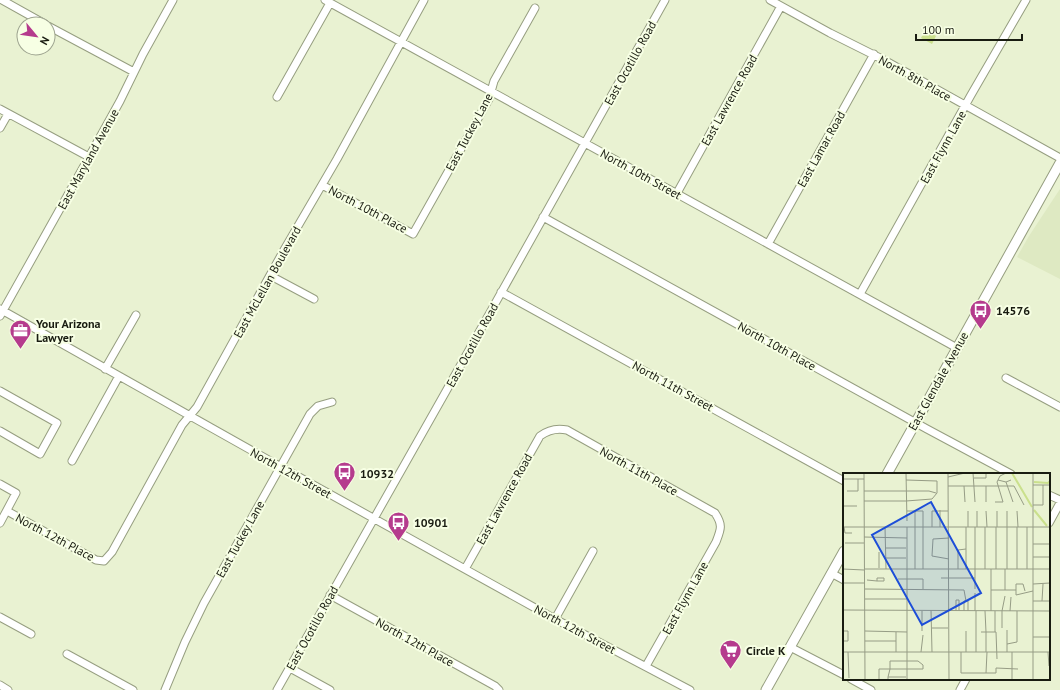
<svg xmlns="http://www.w3.org/2000/svg" width="1060" height="690" viewBox="0 0 1060 690" font-family="'PT Sans',sans-serif">
  <style>
    .built { fill: #dee9c2 }
    .water { fill: #cae08c }
    .lines { fill: none; stroke-linecap: round; stroke-linejoin: round }
    .minor-casing { stroke: #969e80; stroke-width: 9 }
    .major-casing { stroke: #969e80; stroke-width: 11 }
    .minor { stroke: #fff; stroke-width: 7 }
    .major { stroke: #fff; stroke-width: 9 }
    .labels { text-anchor: middle; dominant-baseline: central; stroke-width: 4; stroke-linejoin: round; paint-order: stroke }
    .street-label { font-size: 12px; fill: #191c11; stroke: #f7ffe4 }
    .poi-label { font-size: 12px; font-weight: bold; fill: #191c11; stroke: #f7ffe4; text-anchor: start }
    .inset-river { fill: none; stroke: #cae08c; stroke-width: 2 }
    .inset-road { fill: none; stroke: #969c85; stroke-width: 1 }
    .view { fill: #1d4ed8; fill-opacity: 0.15; stroke: #1d4ed8; stroke-width: 2 }
    .inset-edge { fill: none; stroke: #191c11; stroke-width: 2 }
  </style>
  <rect width="100%" height="100%" fill="#e9f2d2"/>
  <path class="built" d="M1060,189V279L1017,257L1029,236Z"/>
  <path class="water" d="M925,30L936,36L932,44L921,38Z"/>
  <g class="lines">
    <defs>
      <path id="minor" d="M2,0L45,24
        M325,0L957,348
        M770,0L830,33L884,60L1060,158
        M48,26L134,72
        M277,97L330,3
        M0,109L89,157
        M0,128L8,114
        M322,185L413,234L489,99L494,81L535,8
        M677,193L781,6
        M543,217L927,429L1011,474
        M768,244L874,54
        M271,276L314,299
        M501,292L844,481
        M860,294L971,95L1026,0
        M0,309L281,467L555,619L690,690
        M0,316L89,157L120,101L143,54L173,0
        M105,369L136,315
        M1006,378L1060,407
        M0,391L57,423L40,454L0,431
        M72,461L119,376
        M0,484L16,493L0,523
        M1049,495L1060,500
        M7,511L96,560L104,561L112,552L182,425L197,407L284,250L337,159L424,0
        M1049,523L1060,503
        M465,569L540,436C548,430 558,428 567,430L715,513C723,525 721,529 716,542L646,666
        M831,573L844,580
        M330,595L495,686L499,690
        M0,617L31,634
        M555,619L593,551
        M790,647L844,675
        M67,654L133,690
        M290,668L330,690
        M851,679L871,690
        M0,685L8,690
        M165,690L185,642L204,603L310,414L318,406L332,402
        M277,690L445,393L665,0
        M960,690L966,679"/>
      <path id="major" d="M887,474L1060,163
        M766,690L844,551"/>
    </defs>
    <use href="#minor" class="minor-casing"/>
    <use href="#major" class="major-casing"/>
    <use href="#minor" class="minor"/>
    <use href="#major" class="major"/>
  </g>
  <defs>
    <symbol id="bus-pin" viewBox="-11 -11 22 30"><path d="M0 17L-7.5 6A9.5 9.5 0 1 1 7.5 6Z" fill="#b53b8d" stroke="#f7ffe4"/><path d="M-5-6H5V4H4V6H2V4H-2V6H-4V4H-5ZM-3.5-4V0h7V-4ZM-3.5 1.2v1.5H-2V1.2ZM2 1.2v1.5H3.5V1.2Z" fill="#fff"/></symbol>
    <symbol id="office-pin" viewBox="-11 -11 22 30"><path d="M0 17L-7.5 6A9.5 9.5 0 1 1 7.5 6Z" fill="#b53b8d" stroke="#f7ffe4"/><path d="M-6-3h4V-5.5h4V-3h4V5H-6ZM-1-4.5V-3h2v-1.5ZM-6 0V1H6V0Z" fill="#fff"/></symbol>
    <symbol id="supermarket-pin" viewBox="-11 -11 22 30"><path d="M0 17L-7.5 6A9.5 9.5 0 1 1 7.5 6Z" fill="#b53b8d" stroke="#f7ffe4"/><path d="M-6-5.5h2.5l.6 2H6L4.5 2H-2.5L-4.4-4H-6ZM-1.5 3.2a1.3 1.3 0 1 0 .1 0ZM3 3.2a1.3 1.3 0 1 0 .1 0Z" fill="#fff"/></symbol>
  </defs>
  <g fill-rule="evenodd">
    <use href="#bus-pin" x="968" y="298" width="25" height="34"/>
    <use href="#office-pin" x="8" y="318" width="25" height="34"/>
    <use href="#bus-pin" x="332" y="460" width="25" height="34"/>
    <use href="#bus-pin" x="386" y="510" width="25" height="34"/>
    <use href="#supermarket-pin" x="718" y="638" width="25" height="34"/>
  </g>
  <g class="labels">
    <g class="street-label">
      <text transform="translate(630 63) rotate(-61)">East Ocotillo Road</text>
      <text transform="translate(915 78) rotate(29)">North 8th Place</text>
      <text transform="translate(729 100) rotate(-61)">East Lawrence Road</text>
      <text transform="translate(469 132) rotate(-62)">East Tuckey Lane</text>
      <text transform="translate(943 147) rotate(-61)">East Flynn Lane</text>
      <text transform="translate(821 149) rotate(-61)">East Lamar Road</text>
      <text transform="translate(88 159) rotate(-61)">East Maryland Avenue</text>
      <text transform="translate(641 174) rotate(29)">North 10th Street</text>
      <text transform="translate(368 209) rotate(28)">North 10th Place</text>
      <text transform="translate(267 282) rotate(-61)">East McLellan Boulevard</text>
      <text transform="translate(472 345) rotate(-61)">East Ocotillo Road</text>
      <text transform="translate(777 346) rotate(29)">North 10th Place</text>
      <text transform="translate(938 381) rotate(-61)">East Glendale Avenue</text>
      <text transform="translate(673 386) rotate(29)">North 11th Street</text>
      <text transform="translate(639 471) rotate(29)">North 11th Place</text>
      <text transform="translate(291 473) rotate(29)">North 12th Street</text>
      <text transform="translate(504 499) rotate(-61)">East Lawrence Road</text>
      <text transform="translate(55 537) rotate(28)">North 12th Place</text>
      <text transform="translate(240 539) rotate(-61)">East Tuckey Lane</text>
      <text transform="translate(685 598) rotate(-61)">East Flynn Lane</text>
      <text transform="translate(312 628) rotate(-61)">East Ocotillo Road</text>
      <text transform="translate(575 629) rotate(28)">North 12th Street</text>
      <text transform="translate(415 642) rotate(29)">North 12th Place</text>
    </g>
    <g class="poi-label">
      <text x="996" y="310">14576</text>
      <text x="36" y="323">Your Arizona<tspan x="36" dy="14">Lawyer</tspan></text>
      <text x="360" y="473">10932</text>
      <text x="414" y="522">10901</text>
      <text x="746" y="650">Circle K</text>
    </g>
  </g>
  <g transform="translate(843 473)">
    <rect width="207" height="207" fill="#e9f2d2"/>
    <path class="inset-river" d="M169,0L189,34M191,9L205,10L207,8M191,37L204,53"/>
    <path class="inset-road" d="M21,0L22,207M63,0L64,48M105,0L106,207M130,0L132,29M190,0V207M105,4L122,0M131,5H143V0M1,6H21M63,7L94,8V20L89,26L63,28M155,7L163,9L168,7M163,9L170,29M190,12H207M105,13H171L181,32M121,13L122,29M143,13V29M4,18H15V6M21,18H86L93,20M21,28H63M152,29H160L154,9L157,3L163,0M190,32H200V12M0,33H14M97,37V54M64,38H80V96M72,38V96M125,38V54M134,38V54M143,38L144,54M154,38V54M164,38V54M174,38L175,54M0,54H207M1,54L2,60H9M42,54L43,96M64,54V207M89,54V38H105M132,54V116M142,54V96M174,54V96M21,64L64,65M106,65L90,66L89,83L106,86M2,70H21M190,71H207M42,75H63M36,79V95M190,84H206M43,85H63M0,96L21,97M22,96H207M115,96V77L123,76M123,96V54M153,96V54M164,96V54M184,96V54M98,105H132M55,106H80V116M24,107L34,108H41V105H34V108M0,110H22M190,111L207,110M22,116L121,117L123,128M148,117H173M162,117V96M182,118L180,111H173V122L190,118M132,120V138M22,126H64M190,128H207M199,128L200,111M0,137L207,138M88,137L89,179M79,138V158M113,138V127H116V138M121,138V128H125V138M133,138V179M142,138L143,159M148,138V96M152,138V159M159,138V155M159,138L162,123M167,138L168,124M89,155H105M164,157V179M0,158H5V168H0M22,158L64,159M123,158V179M53,159V179M138,159H153L154,186M143,159V179M190,164H207M22,168H53M164,171L174,169V138M0,179H207M5,179L6,205M78,179L80,162M118,179V200H153V195L175,196M169,179V207M205,179L206,193M143,200L144,179M45,204H63M36,207V196H80V192L75,188H47V196L45,204V207"/>
    <path class="view" d="M88,29L138,120L79,152L29,62Z"/>
    <rect width="207" height="207" class="inset-edge"/>
  </g>
  <g transform="translate(36 36) rotate(119)"><circle r="19" fill="#f7ffe4" stroke="#9ea490"/>
  <path d="M0-3L7 15L0 10L-7 15Z" fill="#b53b8d"/>
  <text y="-6" font-size="11" font-weight="bold" text-anchor="middle" fill="#191c11">N</text>
  </g>
  <path d="M916 34v6h106v-6" fill="none" stroke="#191c11" stroke-width="2"/>
  <text x="922" y="34" font-size="12" fill="#191c11" stroke="#f7ffe4" stroke-width="3" paint-order="stroke">100 m</text>
</svg>
